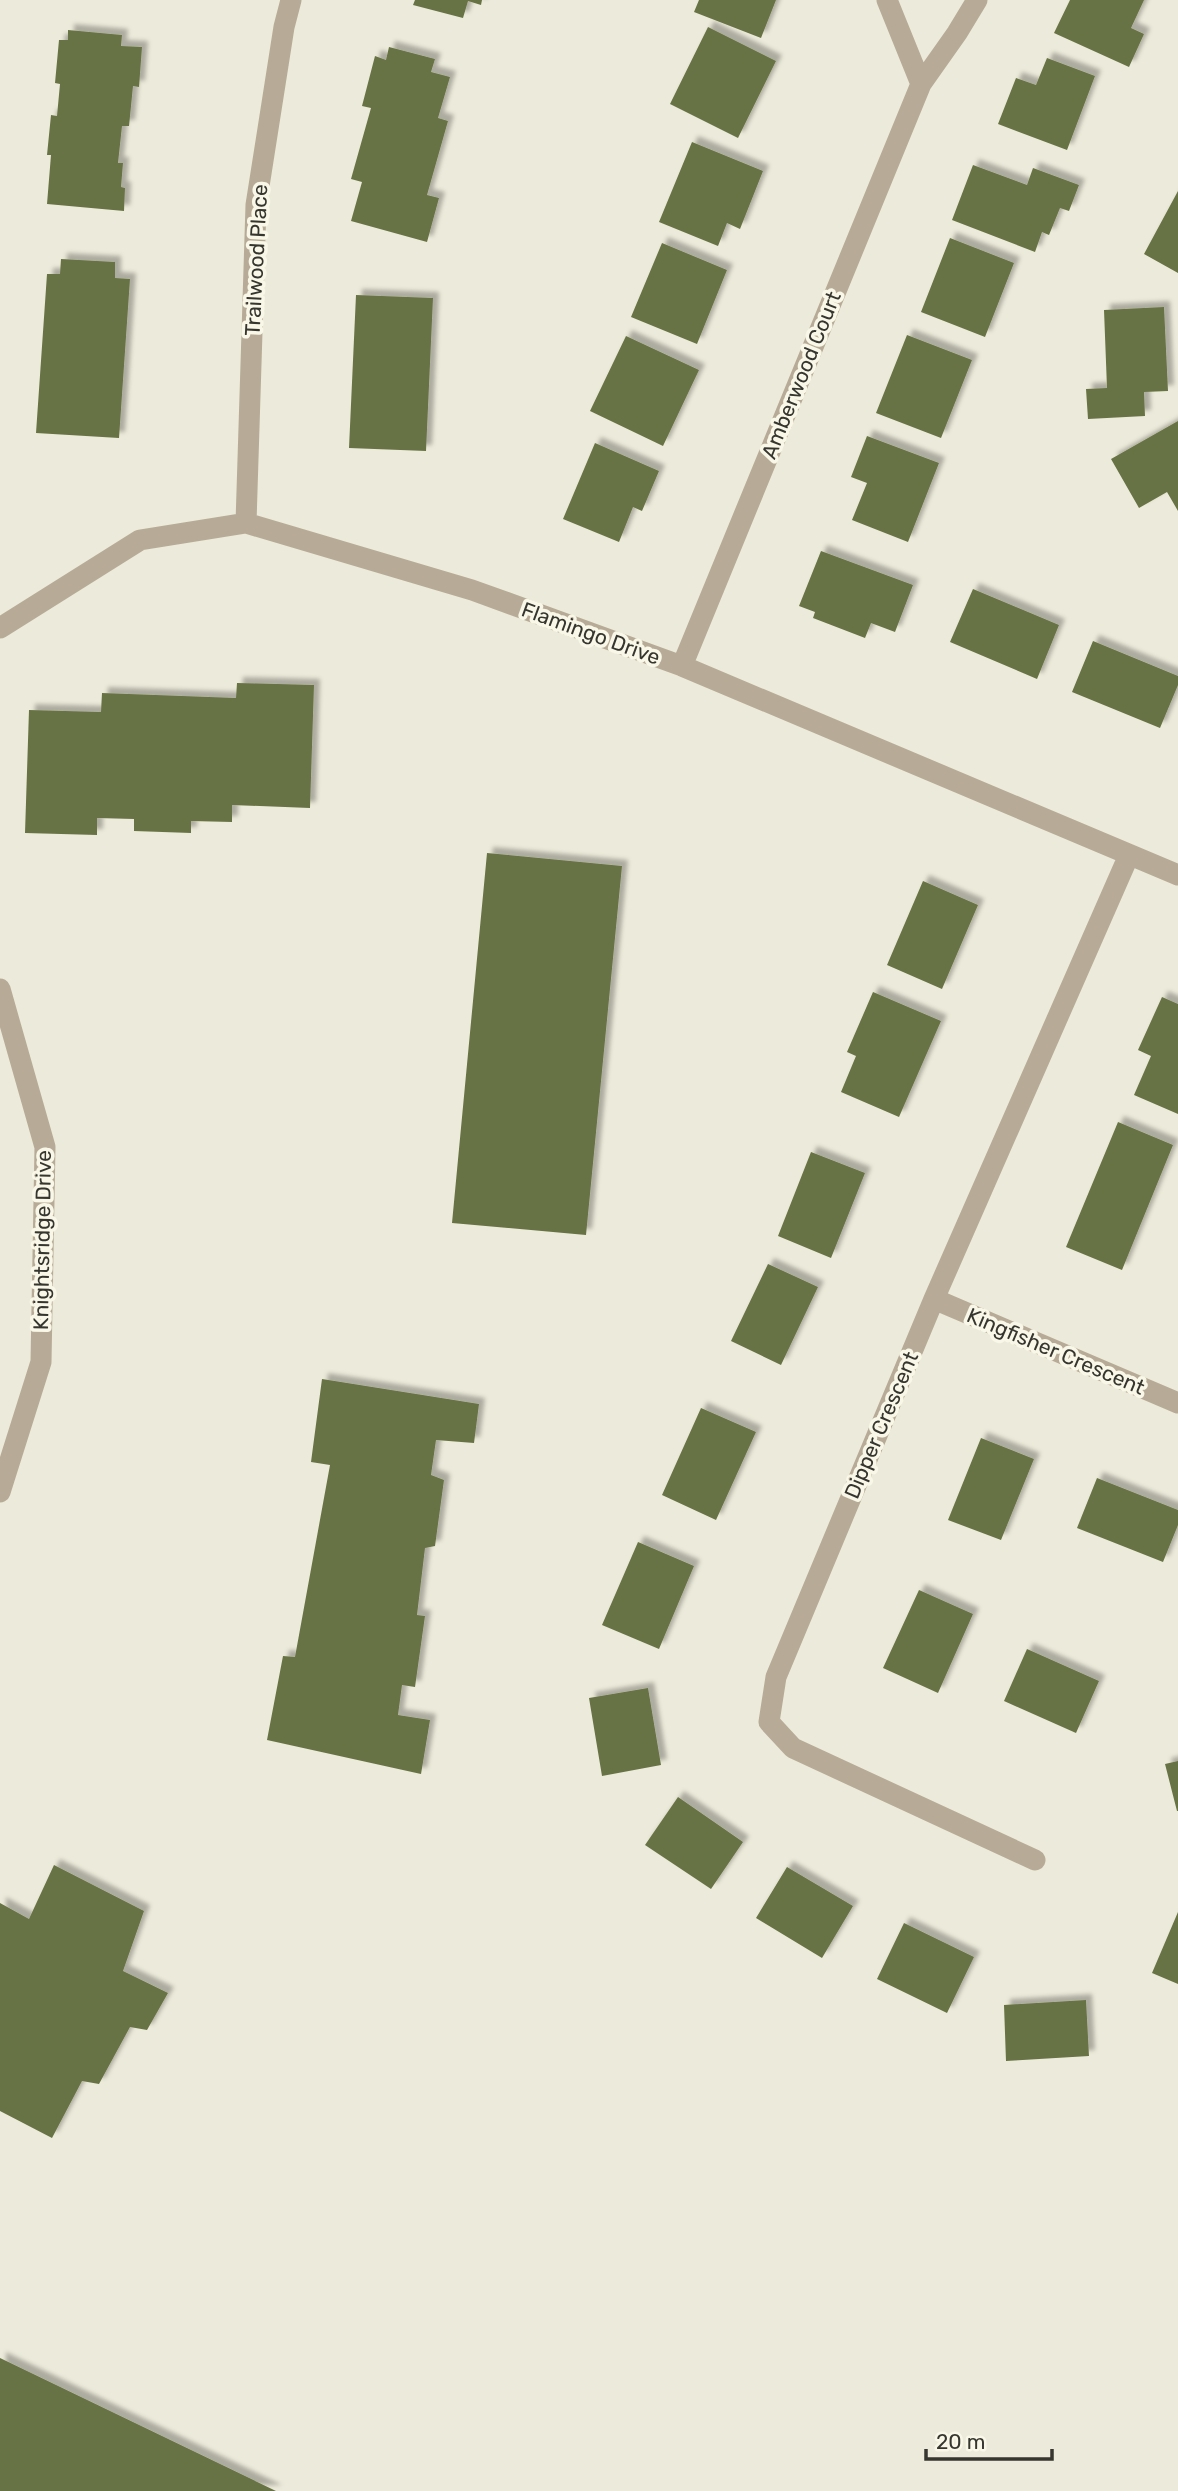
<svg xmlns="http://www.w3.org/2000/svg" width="1178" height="2491" viewBox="0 0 1178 2491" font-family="Rubik,sans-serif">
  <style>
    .building { fill: #687344; filter: url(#shadow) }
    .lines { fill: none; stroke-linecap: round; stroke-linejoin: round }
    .minor { stroke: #b7ab97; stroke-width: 21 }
    .labels { text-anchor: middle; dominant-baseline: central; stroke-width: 7; stroke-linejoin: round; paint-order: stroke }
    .street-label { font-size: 21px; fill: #36352f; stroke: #f9f7e7 }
  </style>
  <defs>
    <filter id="shadow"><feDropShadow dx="6" dy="-6" stdDeviation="2" flood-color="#0004"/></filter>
  </defs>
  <rect width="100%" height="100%" fill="#eceada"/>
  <path class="building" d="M415,0H482L481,5L468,1L463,18L413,5Z
    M699,0H776L761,38L694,12Z
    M1070,0H1144L1131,28L1144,34L1129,67L1054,33Z
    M708,27L776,61L738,138L670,104Z
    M68,30L122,35L121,46L142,47L139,87L133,86L129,126H122L118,163H123L121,187L125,188L124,211L47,204L51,155H47L51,115L57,116L60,84L55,83L59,40H68Z
    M389,47L435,59L431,72L450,77L438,118L448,121L427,195L439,198L427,242L351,221L362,182L351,179L371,108L362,106L375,56L386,60Z
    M1047,58L1095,76L1067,150L998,124L1016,78L1036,85Z
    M692,142L763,171L740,229L727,223L718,246L659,222Z
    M973,165L1027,185L1033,168L1079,185L1069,211L1060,208L1049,235L1042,232L1035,252L952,220Z
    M1178,191V273L1144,254Z
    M950,238L1014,263L985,337L921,312Z
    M662,243L727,270L697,344L631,317Z
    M61,259L115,262V278L130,279L119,438L36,433L47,274H60Z
    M356,295L433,298L426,451L349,448Z
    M1164,307L1168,391L1144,392L1145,416L1088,419L1086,389L1107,388L1104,310Z
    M907,335L972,360L941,438L876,413Z
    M626,336L699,370L663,446L590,411Z
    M1178,421V511L1167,492L1139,508L1111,459Z
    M867,436L939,463L908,542L852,520L867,483L851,477Z
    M595,443L659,471L642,511L633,507L619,542L563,519Z
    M821,551L913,585L895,632L871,623L865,638L813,618L815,612L799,606Z
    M973,589L1059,625L1037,679L950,642Z
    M1093,641L1178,676V685L1160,728L1072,692Z
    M237,683L314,685L310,808L232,805V822L191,821V833L134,831V819L97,818V835L25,833L29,710L101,712L102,693L236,698Z
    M487,853L622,866L586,1235L452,1223Z
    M923,881L978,905L942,989L887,965Z
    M873,992L941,1021L899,1117L841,1092L856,1056L847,1052Z
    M1162,997L1178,1004V1114L1134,1095L1151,1056L1138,1050Z
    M1118,1122L1173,1145L1122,1270L1066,1247Z
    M811,1152L865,1173L831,1258L778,1236Z
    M768,1264L818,1287L781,1365L731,1341Z
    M322,1379L479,1404L474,1443L436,1440L431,1475L444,1480L435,1546L425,1548L417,1615L425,1616L415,1687L402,1685L398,1715L430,1720L421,1774L267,1740L283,1656L295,1657L330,1465L311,1462Z
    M701,1408L756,1432L716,1520L662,1495Z
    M981,1438L1034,1459L1001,1540L948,1520Z
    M1097,1478L1178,1510V1525L1163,1562L1077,1528Z
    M638,1542L694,1566L659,1649L602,1625Z
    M919,1590L973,1614L938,1693L883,1668Z
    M1027,1649L1099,1681L1076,1733L1004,1701Z
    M648,1688L661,1765L602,1776L589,1698Z
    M1178,1761V1811H1177L1165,1764Z
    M678,1797L743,1842L711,1889L645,1845Z
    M54,1865L144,1911L123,1971L168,1993L147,2030L130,2027L99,2084L82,2081L52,2138L0,2111V1903L29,1919Z
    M787,1867L853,1906L822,1958L756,1918Z
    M1178,1912V1984L1152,1973Z
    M904,1923L974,1957L947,2013L877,1979Z
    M1086,2000L1089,2056L1006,2061L1004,2005Z
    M0,2358L276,2491H0Z"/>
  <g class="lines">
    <path class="minor" d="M887,0L921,84
      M246,523L256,205L284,27L291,0
      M0,628L140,540L246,523L472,590L682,666L1178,875
      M682,666L921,84L957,33L977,0
      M0,989L45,1147L41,1362L0,1492
      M934,1299L1178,1403
      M1035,1860L793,1748L769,1722L776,1677L934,1299L1129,855"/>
  </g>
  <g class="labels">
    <g class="street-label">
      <text transform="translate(256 260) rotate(-87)">Trailwood Place</text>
      <text transform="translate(801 375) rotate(-68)">Amberwood Court</text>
      <text transform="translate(591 633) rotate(20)">Flamingo Drive</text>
      <text transform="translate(42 1240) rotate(-89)">Knightsridge Drive</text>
      <text transform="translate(1056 1351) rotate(23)">Kingfisher Crescent</text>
      <text transform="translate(881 1425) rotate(-67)">Dipper Crescent</text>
    </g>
  </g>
  <path d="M926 2449v10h126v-10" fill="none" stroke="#36352f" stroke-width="3.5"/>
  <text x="936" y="2449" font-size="21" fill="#36352f" stroke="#f9f7e7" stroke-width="5" paint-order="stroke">20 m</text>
</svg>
